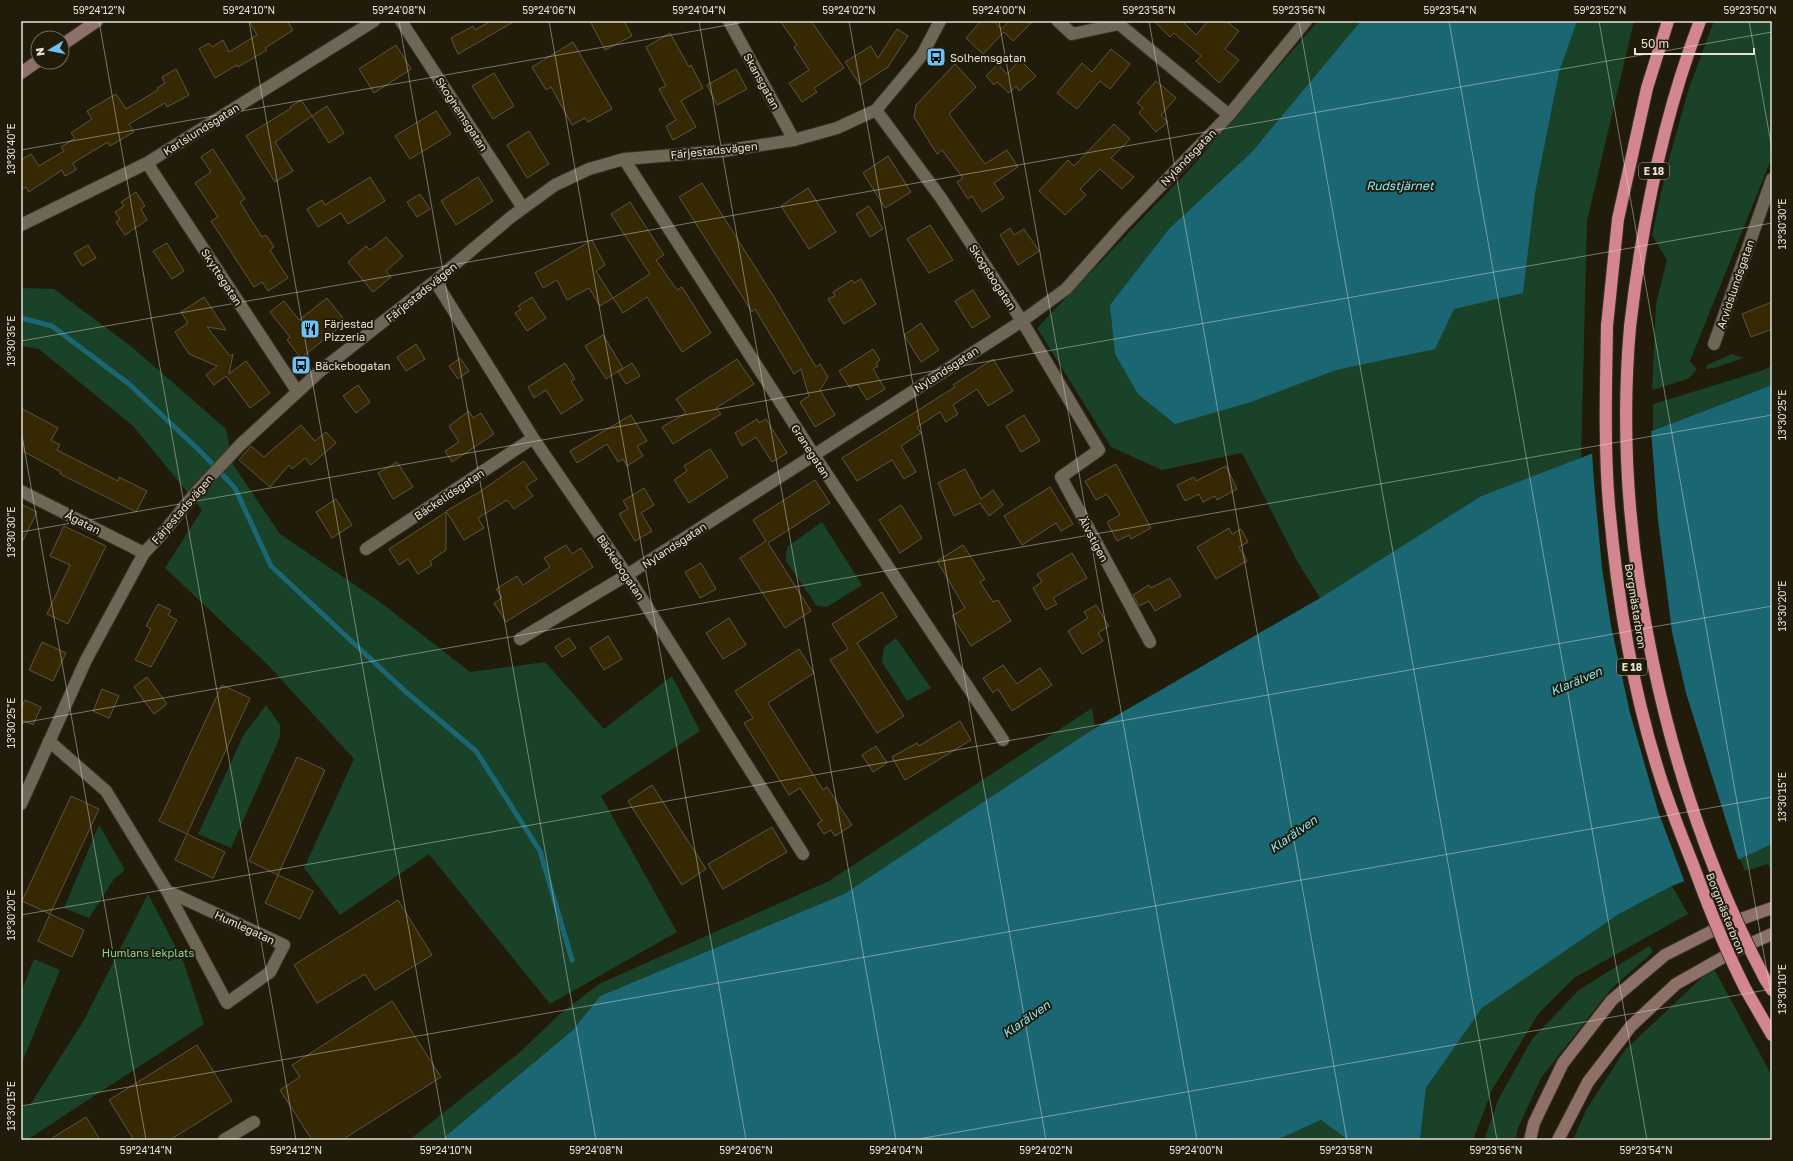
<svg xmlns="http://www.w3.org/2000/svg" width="1793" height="1161" viewBox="0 0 1793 1161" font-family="'Golos Text',sans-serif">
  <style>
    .green { fill: #194228 }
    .water { fill: #1a6773 }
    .pier { fill: #211b0a }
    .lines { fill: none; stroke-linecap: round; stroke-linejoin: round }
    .stream { stroke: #1a6773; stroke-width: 5 }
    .building { fill: #352803; stroke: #5d5543 }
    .street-casing { stroke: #37312b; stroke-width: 14 }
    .secondary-casing { stroke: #37312b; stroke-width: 14 }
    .highway-casing { stroke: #37312b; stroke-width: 14 }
    .street { stroke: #6f6755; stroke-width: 12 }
    .secondary { stroke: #8d7066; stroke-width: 12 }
    .highway { stroke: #d4868e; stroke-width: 12 }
    .highway-bridge-casing { stroke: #37312b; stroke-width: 14; stroke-linecap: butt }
    .highway-bridge { stroke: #d4868e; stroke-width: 12 }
    .ticks { fill: none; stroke: #e7e2d8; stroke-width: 1; stroke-opacity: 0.45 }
    .labels { text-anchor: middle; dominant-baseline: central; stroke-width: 4; stroke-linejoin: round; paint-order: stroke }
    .shield { fill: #211b0a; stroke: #aca69a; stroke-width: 1 }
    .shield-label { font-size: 10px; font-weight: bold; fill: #e7e2d8 }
    .poi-label { font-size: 11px; fill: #e7e2d8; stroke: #211b0a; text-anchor: start }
    .street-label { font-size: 11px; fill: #e7e2d8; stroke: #211b0a }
    .park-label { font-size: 11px; fill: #7dd79c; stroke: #211b0a }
    .water-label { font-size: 12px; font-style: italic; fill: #86ebfc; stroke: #211b0a }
    .neatline { fill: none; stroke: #e7e2d8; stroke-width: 1.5 }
    .ticks-label { font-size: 10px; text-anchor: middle; fill: #e7e2d8 }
  </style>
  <rect width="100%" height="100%" fill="#211b0a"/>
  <path class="green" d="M1318,21H1634L1587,221L1581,458L1481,496L1320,598L1297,561L1242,453L1162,470L1111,447L1037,328L1189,170Z
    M1714,21H1772V157L1690,361L1697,369L1688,379L1652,390L1656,304L1667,260L1652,235L1666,170L1689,88Z
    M21,288L54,289L132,347L226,429L234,466L280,534L380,602L470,672L545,662L604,729L672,676L700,731L601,796L677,932L550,1004L429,854L340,915L304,868L354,759L269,666L165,568L202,510L133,426L39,349L21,346Z
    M1732,354L1744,358L1714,368L1706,369L1707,365Z
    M1772,366V385L1653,430V404L1761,371Z
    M822,522L862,585L827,607L817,606L786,561L787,547Z
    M896,638L931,688L907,701L882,662L884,647Z
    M266,705L280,725V737L231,848L198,834L243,736Z
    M1092,708L1095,728L844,894L600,996L573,1030L441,1140H409L519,1053L560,1014L599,984L829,881Z
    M99,825L125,870L114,879L89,918L64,908Z
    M1772,844V872L1768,864L1745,871L1740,859Z
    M1672,886L1688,914L1574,978L1539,1013L1492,1090L1473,1140H1420L1426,1088L1482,1008L1619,914Z
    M148,894L184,963L204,1024L27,1140H21V1107L30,1105L84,1020Z
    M1649,946L1653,952L1611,989L1541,1078L1518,1128L1515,1140H1484L1498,1100L1532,1039L1579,990Z
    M34,959L60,970L21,1065V992Z
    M1713,967L1772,1076V1140H1573L1586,1110L1625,1050Z
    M1321,1120L1348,1140H1277Z"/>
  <path class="water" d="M1361,21H1577L1559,72L1535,193L1523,293L1454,309L1435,349L1336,370L1251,402L1175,424L1138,394L1115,354L1110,305L1169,229L1252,152Z
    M1772,385V844L1740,859L1672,886L1619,914L1482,1008L1426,1088L1420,1140H1348L1321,1120L1277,1140H441L573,1030L600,996L844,894L1095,728L1320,598L1481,496Z"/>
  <path class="pier" d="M1651,429L1658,520L1672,632L1686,693L1739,862L1685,883L1658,811L1630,713L1611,626L1602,568L1594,483L1592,451Z"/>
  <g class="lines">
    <path class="stream" d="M21,318L52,326L129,384L201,452L235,488L271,566L406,692L476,751L540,851L572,960"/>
  </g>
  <path class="building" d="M249,21H287L293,30L265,48L267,50L238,67L237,65L215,78L199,49L209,43L212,47L223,40L229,52L257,35Z
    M491,21H515L458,54L451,38L473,26L475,30Z
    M590,21H624L632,36L605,50Z
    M780,21H811L844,68L814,88L817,92L802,102L789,83L809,70L794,47L797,45Z
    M981,21H994L1001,29L1010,21H1033L1013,41L1004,32L983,54L966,38Z
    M1154,21H1184L1183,22L1196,35L1208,21H1226L1239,31L1225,49L1239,60L1219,83L1196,61L1201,56L1174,33L1170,37Z
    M897,29L908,36L888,67L860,85L845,62L871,46L878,58Z
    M670,33L689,67L691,65L703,88L681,101L696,127L673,140L666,126L676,120L659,89L666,86L646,47Z
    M573,42L612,109L588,122L585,118L572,125L551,87L546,90L532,67Z
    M396,45L411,69L374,93L359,69Z
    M1111,49L1130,64L1110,89L1100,81L1077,109L1057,93L1082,63L1092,72Z
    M1020,60L1036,76L1019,91L1016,86L1009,93L997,82L994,85L986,76L998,64L1007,74Z
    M955,64L976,87L949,114L985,164L1007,150L1018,167L994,183L1004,198L982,212L972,196L968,199L957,182L963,178L942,150L937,154L914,117L916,105Z
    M176,69L189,95L167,107L165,103L129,124L134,132L110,146L108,142L73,163L76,170L65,176L62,170L29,192L26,187L21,190V160L31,154L39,166L64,151L61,147L75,138L71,133L92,119L87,111L116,94L126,109L158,90L157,88L165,83L162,77Z
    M736,69L747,89L717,105L707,85Z
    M494,73L514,106L493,119L472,86Z
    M1156,81L1176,98L1161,115L1168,122L1156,132L1139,113L1143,108L1137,103Z
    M301,100L312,116L275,142L293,171L275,182L246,136L291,108L290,107Z
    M327,106L344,133L329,143L312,116Z
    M436,111L451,134L410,159L395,136Z
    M1114,124L1130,139L1111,158L1134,177L1122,189L1100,169L1080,189L1086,195L1065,215L1039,191L1068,160L1074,166Z
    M529,131L549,164L527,178L507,145Z
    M213,149L245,199L240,202L262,237L266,235L274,247L270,250L288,278L268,291L262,282L254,287L211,221L218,217L195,183L211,172L201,157Z
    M888,156L911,192L885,208L863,173Z
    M370,177L385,201L348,224L341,213L318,227L307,209L322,200L325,205Z
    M478,177L493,201L456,225L441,201Z
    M702,183L774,297L816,367L820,364L828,377L820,390L835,415L815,427L800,402L809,396L801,369L794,374L755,309L752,312L679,197Z
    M808,188L836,232L809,249L781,206Z
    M136,192L145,206L141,209L147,220L125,235L116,222L120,219L115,212L124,206L121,202Z
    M420,194L430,209L417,217L407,202Z
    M630,202L664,255L656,260L677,290L682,287L711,333L682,352L647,297L623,313L613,298L650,274L611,214Z
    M869,206L883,229L870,237L856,214Z
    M930,225L953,260L929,273L907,239Z
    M1010,228L1014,235L1024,229L1039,251L1018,265L1000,235Z
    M386,237L403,256L386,271L391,277L373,292L348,262L366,246L370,250Z
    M592,240L605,265L596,271L613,298L600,306L589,288L567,300L557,280L543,288L535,273Z
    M167,243L184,271L172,279L153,251Z
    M88,245L96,258L82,266L74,253Z
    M861,279L876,304L844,324L828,299L835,296L833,292L852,280L854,283Z
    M973,290L990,317L972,328L955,301Z
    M204,297L226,330L207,327L230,356L233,354L229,374L246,361L270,393L250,408L226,376L214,385L206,375L217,366L189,354L175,332L188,323L181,312Z
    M532,297L546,318L527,331L515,313L521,309L518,306Z
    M327,298L346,322L301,358L287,340L290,337L270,312L284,301L299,320Z
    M1772,302V329L1751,337L1742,314Z
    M921,323L939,350L921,362L904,335Z
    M603,335L623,368L606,379L585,346Z
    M416,344L425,359L406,371L397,357Z
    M873,349L880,360L876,363L878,366L873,369L885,389L867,400L857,384L850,388L839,371Z
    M460,358L469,371L458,379L449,366Z
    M737,359L754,384L716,408L721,414L673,444L662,427L686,413L676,399Z
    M993,359L1013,391L988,406L977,389L953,405L958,414L946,422L940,412L917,427L921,433L901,446L916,472L904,479L892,460L857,481L842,458L955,387L953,385Z
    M565,363L575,379L571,381L583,400L561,414L546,390L534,398L528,387Z
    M632,363L640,376L626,384L618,372Z
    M358,385L370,402L356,413L343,396Z
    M21,408L58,428L51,440L60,445L57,450L118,481L119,477L147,491L136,512L60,474L61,472L21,450Z
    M469,411L473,418L481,413L494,434L452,462L445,451L459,442L449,426Z
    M631,415L647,441L637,446L643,456L627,466L623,459L618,462L607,444L577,463L570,451Z
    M1024,415L1040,441L1021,452L1006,426Z
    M757,419L759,423L766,419L787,453L772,462L756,437L742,446L735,433Z
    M301,425L315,441L326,432L336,443L311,465L305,458L292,469L289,465L270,487L239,460L251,446L264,457Z
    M710,449L728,477L689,503L674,480L687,471L684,466Z
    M524,461L537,479L526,486L533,496L514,509L507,500L478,518L484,528L464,540L446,511L478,493Z
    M397,462L413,487L393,499L378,473Z
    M1116,464L1151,528L1131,539L1129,535L1117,541L1107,522L1120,515L1107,494L1096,500L1085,481Z
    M1226,466L1237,489L1217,500L1215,496L1203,502L1199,494L1185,501L1177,485L1194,477L1196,481Z
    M965,469L981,499L993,490L1003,505L989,516L980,503L954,516L938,483Z
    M815,480L830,503L768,543L811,611L785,628L740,558L766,541L753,520Z
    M1050,487L1073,524L1061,531L1056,523L1022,545L1004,516Z
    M644,488L654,505L641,513L652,531L635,541L619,514L628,509L623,501Z
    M336,499L352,525L332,538L316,512Z
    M21,504L37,512L21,544Z
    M901,505L922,538L900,553L879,520Z
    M446,512V550L430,561L432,565L418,574L408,559L399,565L389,549Z
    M64,526L106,546L68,624L47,614L70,565L50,556Z
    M1229,528L1232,534L1241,529L1248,542L1239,547L1247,561L1216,579L1197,547Z
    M566,545L572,554L581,548L593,567L506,622L494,603L502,598L496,589L517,576L523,585L550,567L544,558Z
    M963,545L985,579L980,582L993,602L998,600L1011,621L971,646L952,616L965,608L937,561Z
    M1072,553L1087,578L1053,598L1057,604L1046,610L1033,588L1042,582L1037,574Z
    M701,563L716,589L700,598L685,572Z
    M1170,578L1181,596L1155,611L1149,601L1139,606L1133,595L1149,585L1151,588Z
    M882,592L897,617L857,643L904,716L877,733L830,660L848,649L832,624Z
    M158,604L171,610L168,615L177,620L151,667L135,660L151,629L146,626Z
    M1096,605L1109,626L1098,633L1103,641L1082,654L1068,631L1088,618L1084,612Z
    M729,618L746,645L723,659L706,633Z
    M608,636L622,659L604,670L590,648Z
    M569,638L576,648L562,657L555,647Z
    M42,642L66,653L53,681L29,670Z
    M799,649L814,673L768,703L823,790L827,787L852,825L835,836L831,830L824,834L817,824L822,821L800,788L789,795L744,723L753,718L735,691Z
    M1003,665L1017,684L1040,668L1052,685L1012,711L998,689L993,693L983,678Z
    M147,677L167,704L154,714L134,687Z
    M222,685L250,698L187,834L159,821Z
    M102,689L119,696L109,718L93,711Z
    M25,700L41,707L33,725L21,719V709Z
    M960,721L971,740L905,780L892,757L917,743L919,746Z
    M876,746L887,763L873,772L862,755Z
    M297,757L325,770L278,875L249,861Z
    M652,785L706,869L682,885L628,801Z
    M71,796L99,809L50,914L22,901Z
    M772,827L787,852L723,889L708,864Z
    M187,834L225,852L213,878L175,860Z
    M278,875L313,891L300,919L265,903Z
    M398,900L432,955L375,990L365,974L317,1003L294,965Z
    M50,914L84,930L72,957L38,941Z
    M392,1001L441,1077L342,1140H312L280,1090L300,1077L292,1065Z
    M197,1045L232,1101L170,1140H134L109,1100Z
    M86,1117L100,1140H49Z"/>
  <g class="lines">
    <defs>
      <path id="street" d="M401,21L523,208
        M729,21L794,140
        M1058,21L1072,34L1119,24L1229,115
        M876,110L941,198L1022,321L1099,450L1061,477L1150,642
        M624,159L814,455L1003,740
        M147,163L297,391
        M21,225L147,163L374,21
        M435,281L533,438L627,575L803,854
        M1714,344L1772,179
        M21,491L144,553
        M366,549L533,438
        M520,639L627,575L814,455L1022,321L1066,289L1123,225L1229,115L1306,21
        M49,741L106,791L167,891L227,1003L270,972L284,945L167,891
        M21,804L86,660L144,553L162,534L197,491L240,445L319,372L435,281L511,217L555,185L589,169L624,159L723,151L794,140L837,128L876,110L922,55L940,21
        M224,1140L254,1122"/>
      <path id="secondary" d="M62,45L97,21
        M21,73L38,61
        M1530,1140L1534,1123L1563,1063L1612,1000L1665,955L1724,925L1772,908
        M1558,1140L1588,1082L1631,1026L1676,984L1736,950L1772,934"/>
      <path id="highway" d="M1607,326L1618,219L1647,88L1668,21
        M1630,327C1642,222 1662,120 1700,21
        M1765,979L1772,990
        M1746,990L1772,1035"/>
    </defs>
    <use href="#street" class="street-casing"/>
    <use href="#secondary" class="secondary-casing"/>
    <use href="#highway" class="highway-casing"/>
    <use href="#street" class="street"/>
    <use href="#secondary" class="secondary"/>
    <use href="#highway" class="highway"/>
    <defs>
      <path id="highway-bridge" d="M1607,326C1606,386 1604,445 1609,505C1617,596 1632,689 1660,776C1670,808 1683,839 1695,870C1710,911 1726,951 1746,990
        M1630,327C1611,541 1665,789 1765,979"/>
    </defs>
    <use href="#highway-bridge" class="highway-bridge-casing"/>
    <use href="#highway-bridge" class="highway-bridge"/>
  </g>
  <path class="ticks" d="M99,21L296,1140M249,21L446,1140M399,21L596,1140M549,21L746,1140M699,21L896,1140M849,21L1046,1140M999,21L1197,1140M1149,21L1347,1140M1299,21L1497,1140M1449,21L1647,1140M1599,21L1772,1000M1749,21L1772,149M21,150L751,21M21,341L1772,32M21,430L146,1140M21,532L1772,223M21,723L1772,415M21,915L1772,606M21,1106L1772,797M913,1140L1772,989"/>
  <defs>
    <symbol id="bus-square" viewBox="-11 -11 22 22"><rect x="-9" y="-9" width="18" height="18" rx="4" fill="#6dc2f3" stroke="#211b0a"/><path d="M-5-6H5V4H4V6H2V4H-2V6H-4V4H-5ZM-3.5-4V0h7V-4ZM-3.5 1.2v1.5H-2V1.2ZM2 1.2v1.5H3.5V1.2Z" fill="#111"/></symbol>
    <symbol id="restaurant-square" viewBox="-11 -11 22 22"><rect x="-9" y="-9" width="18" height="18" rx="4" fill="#6dc2f3" stroke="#211b0a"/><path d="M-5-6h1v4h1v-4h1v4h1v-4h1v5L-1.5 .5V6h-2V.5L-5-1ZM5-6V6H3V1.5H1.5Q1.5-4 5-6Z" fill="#111"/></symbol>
  </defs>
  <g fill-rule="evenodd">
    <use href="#bus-square" x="925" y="46" width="22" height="22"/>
    <use href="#restaurant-square" x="299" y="318" width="22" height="22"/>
    <use href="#bus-square" x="290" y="354" width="22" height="22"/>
  </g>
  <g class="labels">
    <g class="shield">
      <rect x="1639" y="163" width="30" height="16" rx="3"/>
      <rect x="1617" y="659" width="30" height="16" rx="3"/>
    </g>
    <g class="shield-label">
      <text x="1654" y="171">E 18</text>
      <text x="1632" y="667">E 18</text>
    </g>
    <g class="poi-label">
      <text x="950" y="57">Solhemsgatan</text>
      <text x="324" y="323">Färjestad<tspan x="324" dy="13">Pizzeria</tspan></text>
      <text x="315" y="365">Bäckebogatan</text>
    </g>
    <g class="street-label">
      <text transform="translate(762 81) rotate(61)">Skansgatan</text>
      <text transform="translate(462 114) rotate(57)">Skoghemsgatan</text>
      <text transform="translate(201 129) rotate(-32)">Karlslundsgatan</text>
      <text transform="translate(714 150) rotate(-6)">Färjestadsvägen</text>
      <text transform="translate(1188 157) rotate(-46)">Nylandsgatan</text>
      <text transform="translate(222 277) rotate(57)">Skyttegatan</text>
      <text transform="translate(993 277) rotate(57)">Skogsbogatan</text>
      <text transform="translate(1735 284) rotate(-71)">Arvidslundsgatan</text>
      <text transform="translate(421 292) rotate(-39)">Färjestadsvägen</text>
      <text transform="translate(946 369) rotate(-33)">Nylandsgatan</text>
      <text transform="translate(811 451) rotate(57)">Granegatan</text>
      <text transform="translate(449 494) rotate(-34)">Bäckelidsgatan</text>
      <text transform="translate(182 509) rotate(-49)">Färjestadsvägen</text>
      <text transform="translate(83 522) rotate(27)">Ågatan</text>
      <text transform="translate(1094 539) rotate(62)">Älvstigen</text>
      <text transform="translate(674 545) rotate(-33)">Nylandsgatan</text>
      <text transform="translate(621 567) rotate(56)">Bäckebogatan</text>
      <text transform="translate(1636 606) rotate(81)">Borgmästarbron</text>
      <text transform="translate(1726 913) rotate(68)">Borgmästarbron</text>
      <text transform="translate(245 927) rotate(25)">Humlegatan</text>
    </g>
    <g class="park-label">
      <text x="148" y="952">Humlans lekplats</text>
    </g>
    <g class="water-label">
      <text x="1400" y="185">Rudstjärnet</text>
      <text transform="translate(1576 681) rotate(-23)">Klarälven</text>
      <text transform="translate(1293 834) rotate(-35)">Klarälven</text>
      <text transform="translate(1026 1019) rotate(-35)">Klarälven</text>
    </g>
  </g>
  <rect width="1793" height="1161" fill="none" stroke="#211b0a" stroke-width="44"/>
  <g transform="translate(50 50) rotate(260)"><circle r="19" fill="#211b0a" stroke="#706b5c"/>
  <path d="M0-3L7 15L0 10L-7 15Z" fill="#6dc2f3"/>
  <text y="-6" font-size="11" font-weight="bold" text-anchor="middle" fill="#e7e2d8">N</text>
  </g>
  <path d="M1635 48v6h119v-6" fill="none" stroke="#e7e2d8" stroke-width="2"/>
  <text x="1641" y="48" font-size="12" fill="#e7e2d8" stroke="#211b0a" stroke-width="3" paint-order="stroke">50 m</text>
  <rect x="22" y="22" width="1749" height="1117" class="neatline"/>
  <g class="ticks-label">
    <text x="99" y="14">59°24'12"N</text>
    <text x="249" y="14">59°24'10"N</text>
    <text x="399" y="14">59°24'08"N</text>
    <text x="549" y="14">59°24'06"N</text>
    <text x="699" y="14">59°24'04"N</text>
    <text x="849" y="14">59°24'02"N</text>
    <text x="999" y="14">59°24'00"N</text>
    <text x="1149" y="14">59°23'58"N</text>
    <text x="1299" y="14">59°23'56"N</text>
    <text x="1450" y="14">59°23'54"N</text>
    <text x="1600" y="14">59°23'52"N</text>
    <text x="1750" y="14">59°23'50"N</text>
    <text transform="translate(11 149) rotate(-90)" y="4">13°30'40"E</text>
    <text transform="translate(1782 224) rotate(-90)" y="4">13°30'30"E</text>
    <text transform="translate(11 341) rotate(-90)" y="4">13°30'35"E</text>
    <text transform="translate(1782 415) rotate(-90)" y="4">13°30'25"E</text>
    <text transform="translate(11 532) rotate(-90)" y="4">13°30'30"E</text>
    <text transform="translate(1782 606) rotate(-90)" y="4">13°30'20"E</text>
    <text transform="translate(11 723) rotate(-90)" y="4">13°30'25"E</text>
    <text transform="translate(1782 797) rotate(-90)" y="4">13°30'15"E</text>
    <text transform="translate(11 915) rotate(-90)" y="4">13°30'20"E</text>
    <text transform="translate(1782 989) rotate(-90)" y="4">13°30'10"E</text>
    <text transform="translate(11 1106) rotate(-90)" y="4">13°30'15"E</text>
    <text x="146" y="1154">59°24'14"N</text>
    <text x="296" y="1154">59°24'12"N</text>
    <text x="446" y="1154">59°24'10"N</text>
    <text x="596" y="1154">59°24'08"N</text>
    <text x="746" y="1154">59°24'06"N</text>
    <text x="896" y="1154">59°24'04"N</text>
    <text x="1046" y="1154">59°24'02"N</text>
    <text x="1196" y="1154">59°24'00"N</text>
    <text x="1346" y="1154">59°23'58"N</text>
    <text x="1496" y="1154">59°23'56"N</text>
    <text x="1646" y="1154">59°23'54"N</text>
  </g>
</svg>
